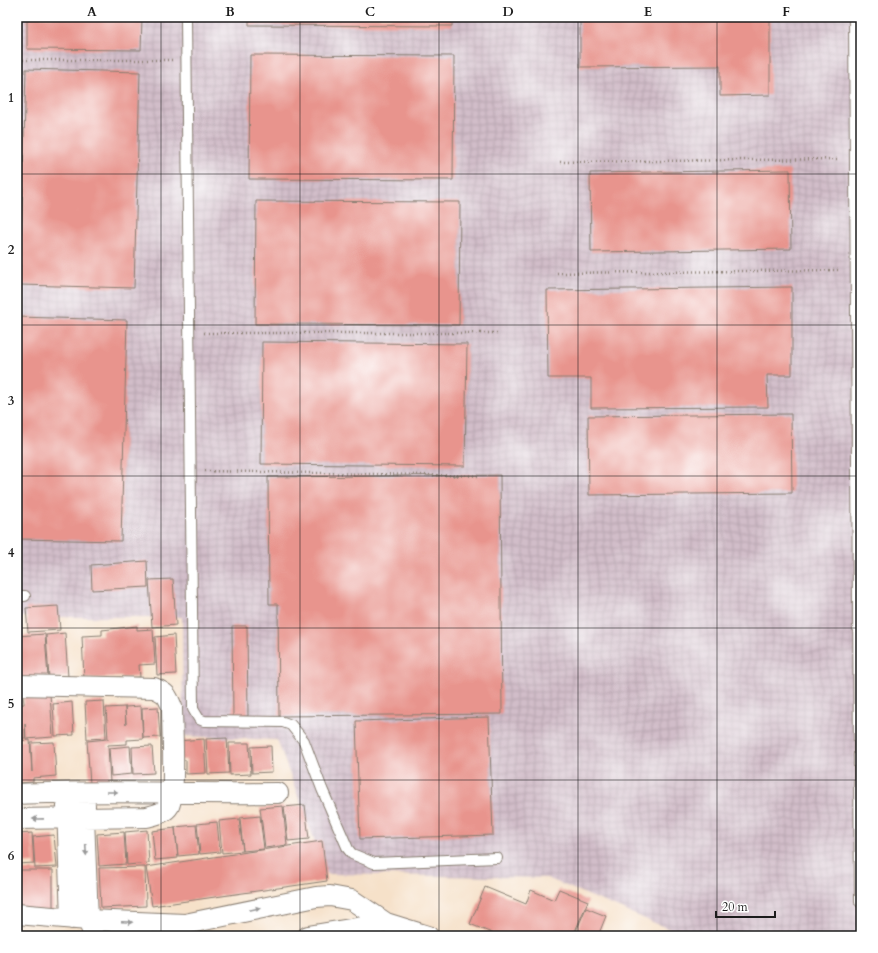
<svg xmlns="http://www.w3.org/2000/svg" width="878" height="953" viewBox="0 0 878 953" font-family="Cardo,serif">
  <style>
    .industrial { fill: url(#industrial-grid) }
    .building { fill: #e8948d }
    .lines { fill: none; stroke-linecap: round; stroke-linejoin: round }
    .service-casing { stroke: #897e72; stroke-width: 12 }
    .minor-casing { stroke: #897e72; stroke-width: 22 }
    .path { stroke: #897e72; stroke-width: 2.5; stroke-dasharray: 1 3; stroke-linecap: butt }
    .service { stroke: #fff; stroke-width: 10 }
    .minor { stroke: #fff; stroke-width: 20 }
    .oneway { fill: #999 }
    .grid { fill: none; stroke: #1c1c1c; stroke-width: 1; stroke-opacity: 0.55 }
    .neatline { fill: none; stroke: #1c1c1c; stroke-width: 1.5 }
    .grid-label { font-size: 13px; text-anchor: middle; font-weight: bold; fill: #1c1c1c }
  </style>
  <defs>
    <pattern id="industrial-grid" width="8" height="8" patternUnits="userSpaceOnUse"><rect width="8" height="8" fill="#d1bdc9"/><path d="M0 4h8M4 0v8" fill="none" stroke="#b3a2ac"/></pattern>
  </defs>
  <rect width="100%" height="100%" fill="#fff"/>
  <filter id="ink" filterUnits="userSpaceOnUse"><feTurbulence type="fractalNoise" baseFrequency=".025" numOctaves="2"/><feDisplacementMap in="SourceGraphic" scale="8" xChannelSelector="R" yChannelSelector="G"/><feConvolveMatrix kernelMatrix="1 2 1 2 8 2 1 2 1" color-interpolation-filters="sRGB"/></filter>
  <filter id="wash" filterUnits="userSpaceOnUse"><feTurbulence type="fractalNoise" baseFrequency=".012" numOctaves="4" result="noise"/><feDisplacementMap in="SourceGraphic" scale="16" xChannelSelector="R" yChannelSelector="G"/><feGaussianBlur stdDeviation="0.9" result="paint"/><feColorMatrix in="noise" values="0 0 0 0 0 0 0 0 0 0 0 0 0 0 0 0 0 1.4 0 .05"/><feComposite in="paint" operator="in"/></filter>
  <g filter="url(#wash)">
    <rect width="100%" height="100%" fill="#f6e1c9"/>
    <path class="industrial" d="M17,17H861V936H686L547,878L327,874L277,740L183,736L182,617H17Z"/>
    <g id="blocks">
      <path class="building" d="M27,17H142L141,50L27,49Z
        M249,17H452V26L249,25Z
        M580,17H770V95L720,96V66L580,67Z
        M250,55L454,56L453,180L249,179Z
        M26,69L140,72L134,288L20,285Z
        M790,170L791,249L591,252L590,173Z
        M256,201L460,202L459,325L255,324Z
        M792,287V375H767L768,407L591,408V378H548L547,290Z
        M17,317L127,320L121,541L17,539Z
        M262,342L467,344L465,466L261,464Z
        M791,414L792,493L589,495L588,416Z
        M500,475L502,714L279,716L278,604H269L268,477Z
        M147,561L148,587L92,590L91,565Z
        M173,579L176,625L152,627L149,580Z
        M58,606L60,630L28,632L26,608Z
        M137,626V630L153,629L155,664L139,665L140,677L121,678V677L84,679L82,636L102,635V630Z
        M232,626H247L248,716L233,717Z
        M65,633L68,677L49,678L46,635Z
        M45,634L48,678H17V636Z
        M174,635L176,674L157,675L155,637Z
        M50,694L53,737L26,739L25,723V738L17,739V705L24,704L23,696Z
        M104,701L106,738L87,739L85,702Z
        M72,702L74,735L55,736L53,704Z
        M141,706L143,739L127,740V744L108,745L110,783L90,784L87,741L108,739L106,708L125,707L126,725L125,707Z
        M158,707L160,737L143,738L142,708Z
        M489,717L493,835L360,839L356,721Z
        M227,738L229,773L208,774L206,739Z
        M204,739L206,773L186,774V760H176V741Z
        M30,740L32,772L31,743L54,742L56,776L33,778V782L17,783V741Z
        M229,743H249L251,774L230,775Z
        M130,746L132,774L111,776L109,748Z
        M152,746L154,773L133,774L132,747Z
        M271,746L272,772L252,773L251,747Z
        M305,805L309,839L288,841L284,807Z
        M283,806L287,845L265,848L260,808Z
        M260,816L264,849L243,851L240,818Z
        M239,819L243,851L222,853L219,821Z
        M217,822L220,852L200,854L197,824Z
        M196,825L199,854L178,856L175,827Z
        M175,828L178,858L155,860L152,831Z
        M147,830L149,863L127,865L125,832Z
        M124,832L126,864L99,866L97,834Z
        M32,833L34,863L17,864V834Z
        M54,835L57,867L35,868L33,837Z
        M322,841L327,881L152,906L146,867Z
        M145,867L146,906L101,908L99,868Z
        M17,870H53V911H17Z
        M485,887L526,904L531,890L554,900L559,889L588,901L573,936H499L470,924Z
        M586,908L606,916L598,936H574Z"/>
    </g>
  </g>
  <g filter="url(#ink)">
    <use href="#blocks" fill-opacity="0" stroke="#897e72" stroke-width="1"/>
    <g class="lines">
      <defs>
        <path id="service" d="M186,17L193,709L199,719L204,721L283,722L291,725L304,741L322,789L348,849L352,854L374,863L497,858
          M854,17L860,902
          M17,596H25"/>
        <path id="minor" d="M17,685L154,688C166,693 167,695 172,707C172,725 176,794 169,806C165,813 154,815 147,817L17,819
          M17,794C104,790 191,794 278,793
          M85,805L84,818L88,920L94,936
          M67,806L71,919
          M17,914L88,920L185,924L316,897L330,896L352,900L386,923L428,936
          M308,936L386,923"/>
      </defs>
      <use href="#service" class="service-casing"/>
      <use href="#minor" class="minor-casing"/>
      <path class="path" d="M19,60H172
        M560,162L840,159
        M557,273L841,270
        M204,333H500
        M205,471L481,476"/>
      <use href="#service" class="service"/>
      <use href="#minor" class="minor"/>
    </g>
    <defs><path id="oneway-solid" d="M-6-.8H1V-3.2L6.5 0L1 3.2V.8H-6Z"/></defs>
    <g class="oneway">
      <use href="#oneway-solid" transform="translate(112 792)"/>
      <use href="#oneway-solid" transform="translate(38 819) rotate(179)"/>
      <use href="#oneway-solid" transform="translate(86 850) rotate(87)"/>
      <use href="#oneway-solid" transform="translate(255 909) rotate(-12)"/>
      <use href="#oneway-solid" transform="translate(127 922) rotate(2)"/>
    </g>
  </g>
  <path class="grid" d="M161,17V936M300,17V936M439,17V936M578,17V936M717,17V936M17,174H861M17,325H861M17,476H861M17,628H861M17,780H861"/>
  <rect width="878" height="953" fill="none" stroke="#fff" stroke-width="44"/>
  <path d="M716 911v6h59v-6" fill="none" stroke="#1c1c1c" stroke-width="2"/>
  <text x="722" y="911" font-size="12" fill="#1c1c1c" stroke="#ffffff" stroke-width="3" paint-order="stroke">20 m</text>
  <rect x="22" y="22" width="834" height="909" class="neatline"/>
  <g class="grid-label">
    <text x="92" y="16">A</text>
    <text x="230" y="16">B</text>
    <text x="370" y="16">C</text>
    <text x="508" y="16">D</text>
    <text x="648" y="16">E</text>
    <text x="786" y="16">F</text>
    <text x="11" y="102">1</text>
    <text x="11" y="254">2</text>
    <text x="11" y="405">3</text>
    <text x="11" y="557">4</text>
    <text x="11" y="708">5</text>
    <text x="11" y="860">6</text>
  </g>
</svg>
